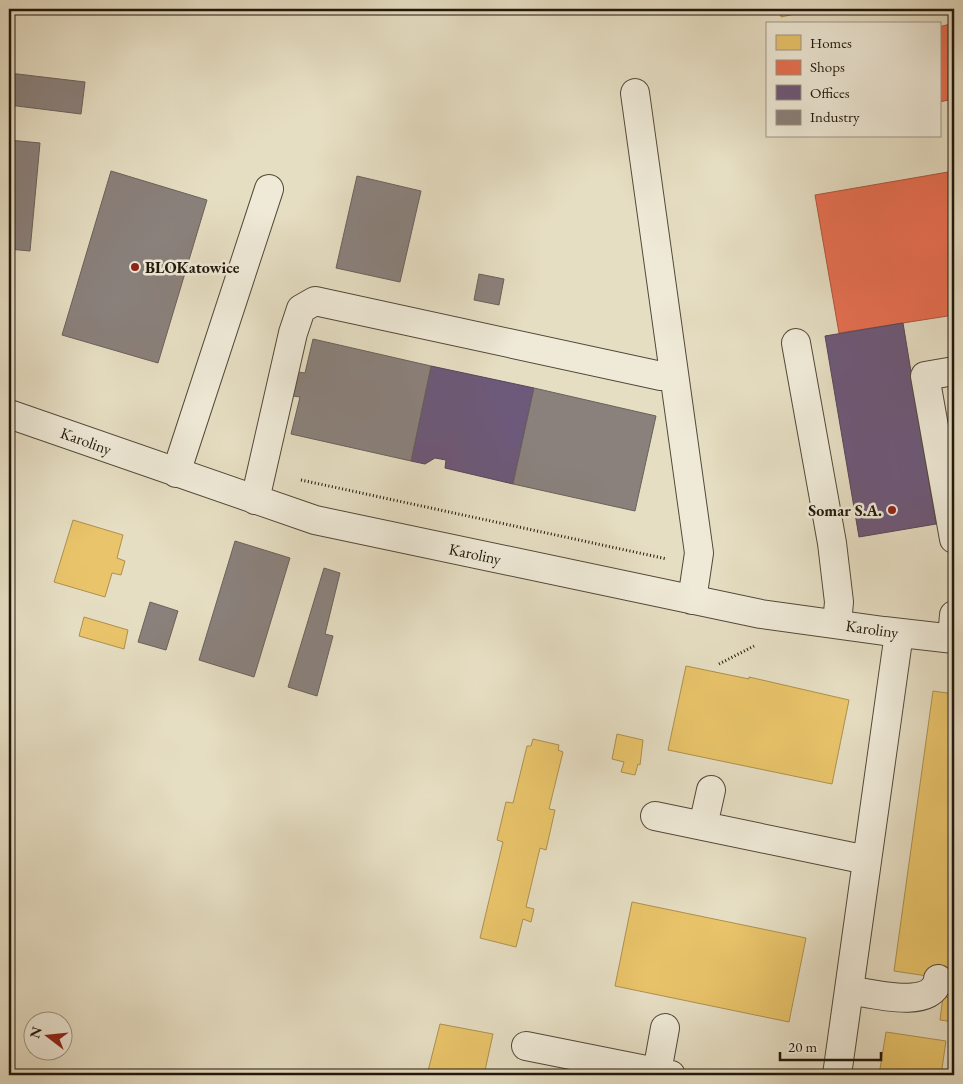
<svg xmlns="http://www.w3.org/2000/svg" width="963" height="1084" viewBox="0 0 963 1084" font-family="'EB Garamond',serif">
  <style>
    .homes { fill: #e9c46a; stroke: #ad904e }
    .shops { fill: #e76f51; stroke: #ac553c }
    .offices { fill: #6d597a; stroke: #564559 }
    .industry { fill: #8a817c; stroke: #6a615a }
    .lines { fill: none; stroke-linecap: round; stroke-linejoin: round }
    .minor-casing { stroke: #524939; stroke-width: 30 }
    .path { stroke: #21170b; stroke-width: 3; stroke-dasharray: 1 2.5; stroke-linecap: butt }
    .minor { stroke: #efead8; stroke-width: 28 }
    .poi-dot { fill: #8f2418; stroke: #efead8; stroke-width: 2 }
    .labels { text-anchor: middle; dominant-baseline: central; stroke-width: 5; stroke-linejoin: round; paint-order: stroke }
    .poi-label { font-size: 16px; font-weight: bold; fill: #21170b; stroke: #efead8; text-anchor: start }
    .street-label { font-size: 16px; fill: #21170b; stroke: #efead8 }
  </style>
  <rect width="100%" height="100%" fill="#e6dec3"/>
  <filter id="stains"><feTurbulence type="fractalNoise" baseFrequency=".004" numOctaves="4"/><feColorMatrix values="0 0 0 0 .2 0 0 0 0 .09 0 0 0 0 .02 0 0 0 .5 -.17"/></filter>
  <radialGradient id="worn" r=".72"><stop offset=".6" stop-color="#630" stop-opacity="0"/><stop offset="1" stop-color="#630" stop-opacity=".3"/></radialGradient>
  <path class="homes" d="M779,9H813V10L781,17Z
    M73,520L123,535L117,558L125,561L121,575L112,573L105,597L54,582Z
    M84,617L128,630L124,649L79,636Z
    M686,666L749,679V677L849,700L832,784L668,750Z
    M933,691L954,694V980L894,971Z
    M617,734L643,740L640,765L638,764L635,775L621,772L624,762L612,759Z
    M533,739L559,745L558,750L563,752L549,809L555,810L546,850L540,848L526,907L534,909L531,922L523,919L516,947L480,938L503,842L497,840L506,802L513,803L527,746H531Z
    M632,902L806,938L789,1022L615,986Z
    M943,997L954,998V1022L940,1020Z
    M440,1024L493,1034L484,1075H427Z
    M886,1032L946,1041L941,1075H879Z"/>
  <path class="shops" d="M954,23V99L939,102V27Z
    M954,171V315L839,333L815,195Z"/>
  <path class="offices" d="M903,323L936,524L859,537L825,336Z
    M431,366L534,388L513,484L445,468L446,460L435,458L425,464L411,461Z"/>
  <path class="industry" d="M9,73L85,82L81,114L9,105Z
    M9,140L40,143L30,251L9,249Z
    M111,171L207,200L158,363L62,335Z
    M357,176L421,191L400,282L336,268Z
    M479,274L504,279L499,305L474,300Z
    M313,339L431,366L411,461L291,434L300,397L293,396L298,372L305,373Z
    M534,388L656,416L635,511L513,484Z
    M235,541L290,558L254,677L199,660Z
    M324,568L340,573L325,634L333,636L317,696L288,687Z
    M150,602L178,611L166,650L138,642Z"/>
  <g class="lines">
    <defs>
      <path id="minor" d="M635,93L699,553L692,600
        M796,343L832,543L839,602L837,624
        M954,371L925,376L954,539
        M9,414L315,520L761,614L884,631L954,639
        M176,473L269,189
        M255,500L293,333L301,309L315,301L661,376L673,375
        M952,638L954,615
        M655,816L867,860
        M703,826L711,790
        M849,990C870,993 934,1011 938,979
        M526,1046L671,1075
        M657,1072L665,1028
        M837,1075L899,633"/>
    </defs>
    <use href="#minor" class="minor-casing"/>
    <path class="path" d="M301,480L667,559
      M719,664L754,646"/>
    <use href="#minor" class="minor"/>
  </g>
  <g class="poi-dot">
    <circle cx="135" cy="267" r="5"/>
    <circle cx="892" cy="510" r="5"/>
  </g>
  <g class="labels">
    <g class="poi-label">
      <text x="145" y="267">BLOKatowice</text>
      <text x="882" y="510" text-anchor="end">Somar S.A.</text>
    </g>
    <g class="street-label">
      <text transform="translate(86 441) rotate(20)">Karoliny</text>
      <text transform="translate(475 554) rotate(12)">Karoliny</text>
      <text transform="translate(872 629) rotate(8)">Karoliny</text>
    </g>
  </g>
  <rect width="963" height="1084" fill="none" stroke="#e6dec3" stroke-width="30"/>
  <rect x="10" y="10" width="943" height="1064" fill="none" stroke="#21170b" stroke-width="2.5"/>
  <rect x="15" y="15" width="933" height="1054" fill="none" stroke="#21170b"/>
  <rect x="766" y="22" width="175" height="115" fill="#efead8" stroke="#9d9686"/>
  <rect x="776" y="35" width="25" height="15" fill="#e9c46a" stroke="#9d9686"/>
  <text x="810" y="48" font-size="15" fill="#21170b">Homes</text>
  <rect x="776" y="60" width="25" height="15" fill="#e76f51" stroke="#9d9686"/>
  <text x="810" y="72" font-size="15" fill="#21170b">Shops</text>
  <rect x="776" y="85" width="25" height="15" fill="#6d597a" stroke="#9d9686"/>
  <text x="810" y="98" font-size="15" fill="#21170b">Offices</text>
  <rect x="776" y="110" width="25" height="15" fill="#8a817c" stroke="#9d9686"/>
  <text x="810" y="122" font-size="15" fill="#21170b">Industry</text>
  <g transform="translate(48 1036) rotate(286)"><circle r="24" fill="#efead8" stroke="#9d9686"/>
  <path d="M0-4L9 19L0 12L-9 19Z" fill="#8f2418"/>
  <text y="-8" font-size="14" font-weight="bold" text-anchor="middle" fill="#21170b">N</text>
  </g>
  <path d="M780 1052v8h101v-8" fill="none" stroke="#21170b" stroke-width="2.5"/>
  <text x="788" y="1052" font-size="15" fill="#21170b" stroke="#efead8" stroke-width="4" paint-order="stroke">20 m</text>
  <rect width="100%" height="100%" filter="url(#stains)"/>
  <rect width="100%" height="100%" fill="url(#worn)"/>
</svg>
